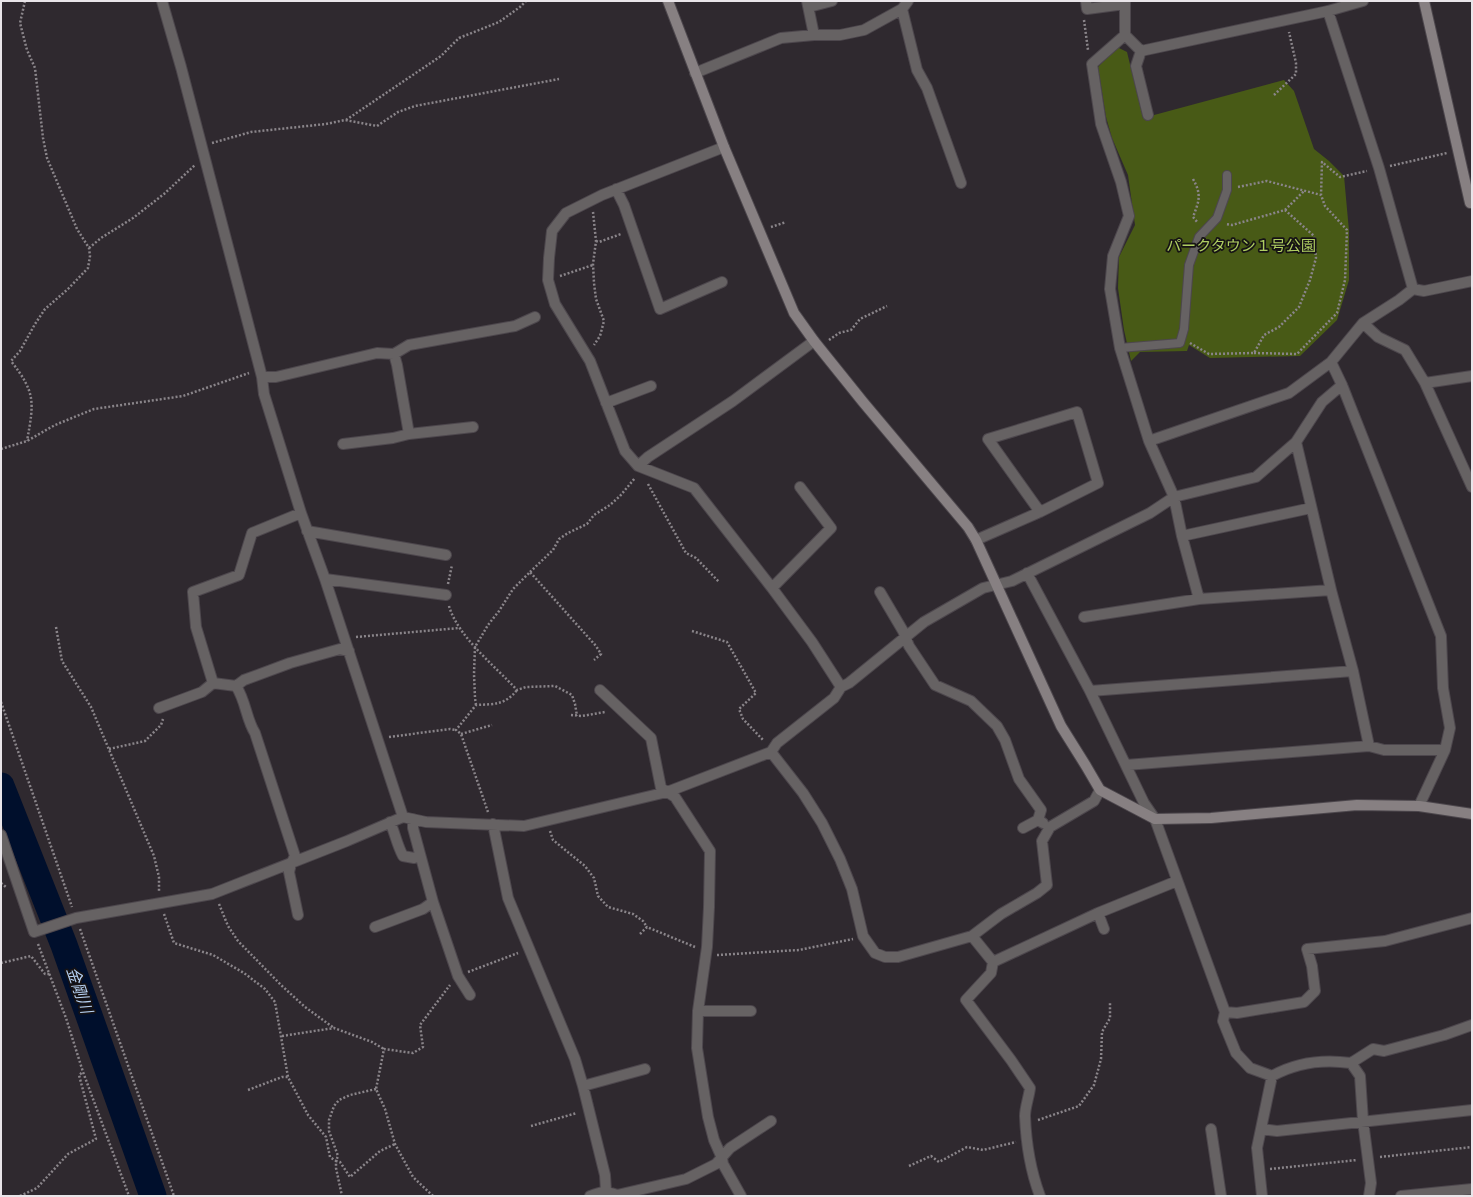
<svg xmlns="http://www.w3.org/2000/svg" width="1473" height="1197" viewBox="0 0 1473 1197" font-family="Mulish,'Noto Sans JP',sans-serif">
  <style>
    .green { fill: #485a16 }
    .lines { fill: none; stroke-linecap: round; stroke-linejoin: round }
    .river { stroke: #000f2c; stroke-width: 27 }
    .lane-casing { stroke: #4d474d; stroke-width: 10 }
    .street-casing { stroke: #4d474d; stroke-width: 12 }
    .secondary-casing { stroke: #4d474d; stroke-width: 12 }
    .path { stroke: #8a858a; stroke-width: 2.5; stroke-dasharray: 2 2; stroke-linecap: butt }
    .lane { stroke: #666263; stroke-width: 8 }
    .street { stroke: #666263; stroke-width: 10 }
    .secondary { stroke: #878082; stroke-width: 10 }
    .labels { text-anchor: middle; dominant-baseline: central; stroke-width: 3.5; stroke-linejoin: round; paint-order: stroke }
    .park-label { font-size: 15px; fill: #afce62; stroke: #161315 }
    .water-label { font-size: 16px; font-style: italic; fill: #b8d3f5; stroke: #161315 }
  </style>
  <rect width="100%" height="100%" fill="#2f292f"/>
  <path class="green" d="M1117,47L1127,52L1143,118L1284,80L1294,91L1314,149L1329,161L1344,176L1349,231V280L1337,320L1300,356L1210,358L1189,345L1187,351L1140,352L1131,361L1124,330L1118,288L1119,257L1135,225L1128,175L1112,138L1106,117L1098,67Z"/>
  <g class="lines">
    <path class="river" d="M1,786L64,945L153,1196"/>
    <defs>
      <path id="lane" d="M1120,348L1180,343L1184,329L1189,265L1199,237L1217,218L1227,190V175"/>
      <path id="street" d="M162,1L181,67L262,377L264,394L301,513L325,579L403,817
        M807,1L814,35
        M1086,1L1087,9L1125,4
        M1125,1V35L1141,51L1328,11L1363,1
        M809,7L832,1
        M902,9L917,70L927,88L961,183
        M1328,11L1379,168L1413,289
        M1141,51L1136,66L1148,115
        M695,73L781,38L814,35H840L864,30L902,9L908,1
        M724,147L602,195L566,213L552,231L549,258L548,280L555,304L590,361L625,451L638,466L694,488L772,588L812,642L841,687
        M616,189L624,205L660,309L722,282
        M1413,289L1424,291L1472,281
        M1363,323L1378,337L1405,350L1425,383L1472,487
        M394,354L397,365L409,434L473,427
        M262,377H276L377,353L394,354L409,345L515,326L535,317
        M1425,383L1472,376
        M1342,385L1441,636L1443,688L1450,728L1445,750L1419,806
        M606,403L651,386
        M1149,441L1289,393L1331,362L1363,323L1399,300L1413,289
        M343,444L393,438L409,434
        M638,466L648,457L733,401L814,341
        M307,531L446,555
        M1182,536L1311,508
        M976,540L1040,512L1098,483L1077,412L988,439L1040,512
        M1027,573L1090,691
        M325,579L446,595
        M772,588L831,528L800,487
        M1331,590L1353,671L1090,691L1144,803L1155,819L1225,1012L1223,1021L1236,1053L1250,1068L1272,1076C1297,1062 1323,1059 1351,1063L1360,1076L1363,1121L1371,1183L1369,1196
        M880,592L903,631L909,646L935,685L971,701L997,726L1005,740L1019,779L1041,810L1038,820
        M1199,599L1331,590L1296,442L1322,402L1342,385L1331,362
        M1084,617L1199,599L1182,536L1174,497L1256,477L1296,442
        M1353,671L1369,746
        M213,683L196,627L193,592L239,575L252,533L301,513
        M236,686L244,680L290,663L340,649L349,651
        M600,690L651,738L661,788L675,797L710,851L709,907L707,947L698,1011L697,1048L708,1117L714,1140L722,1158L723,1164L741,1196
        M159,708L202,692L213,683L236,686C246,701 246,719 255,733L295,856L291,864L289,872L298,915
        M771,752L803,793L822,823L840,859L852,889L863,936L875,953L885,957H898L972,936L1001,914L1037,893L1047,885L1042,841L1050,827L1094,801L1100,790
        M1126,765L1369,746L1384,750H1445
        M413,819V828L433,902
        M390,822C395,833 397,845 403,856L414,858L420,856
        M493,824L508,898L575,1059L583,1086L605,1175L606,1191L608,1196
        M1023,828L1038,820L1043,823
        M1,835L34,932L76,918L212,894L347,841L403,817L426,822L524,826L667,792L771,752L777,743L834,698L841,687L849,683L924,622L983,588L1012,581L1150,513L1174,497L1149,441L1120,348L1110,289L1113,256L1129,216L1121,182L1101,124L1092,64L1125,35
        M1098,913L1104,929
        M375,927L423,909L433,902L458,976L470,995
        M972,936L993,962L991,973L966,1000L1011,1060L1030,1088C1029,1097 1025,1107 1025,1116C1026,1142 1031,1172 1040,1196
        M993,962L1098,913L1177,881
        M698,1011H751
        M1225,1012L1237,1013L1304,1002L1315,991L1312,966L1307,949L1385,941L1472,918
        M1351,1063L1373,1049L1384,1051L1444,1035L1472,1025
        M583,1086L645,1069
        M1211,1129L1221,1196
        M1261,1129L1277,1131L1472,1110
        M590,1196C602,1191 605,1191 617,1195L686,1179L716,1164L730,1148L771,1121
        M1262,1196L1257,1148L1272,1076
        M1401,1196L1472,1189"/>
      <path id="secondary" d="M668,1L724,147L794,313L814,341L863,402L968,527L976,540L1061,726L1086,766L1100,790L1155,819L1211,818L1357,805L1419,806L1472,814
        M1424,1L1470,203L1472,202"/>
    </defs>
    <use href="#lane" class="lane-casing"/>
    <use href="#street" class="street-casing"/>
    <use href="#secondary" class="secondary-casing"/>
    <path class="path" d="M25,1L20,23L27,50L35,68L43,138L47,158L77,229L89,248L90,256L88,268L68,289L45,309L35,324L20,351L11,361C36,393 34,402 27,441
      M1084,20L1088,50
      M1274,95L1296,74V63L1289,32
      M346,120L441,56L459,38L499,22L520,7L526,1
      M212,143L251,132L326,124L345,120L377,126L398,112L415,106L559,79
      M1390,166L1447,153
      M1193,179C1202,195 1199,201 1193,217L1198,223
      M1238,187L1267,181L1321,195
      M1285,210L1304,191
      M593,212L596,241L593,264L594,283L596,299L604,321L600,336L594,345
      M771,227L786,222
      M596,241L599,242L621,234
      M89,248L101,238L133,218L164,194L195,165
      M560,276L593,265
      M829,340L839,333L851,330L860,319L887,306
      M1190,343L1209,354L1254,353L1264,335L1279,327L1299,307L1310,280L1316,258L1314,236L1285,210L1232,225L1225,224
      M1254,353L1297,354L1337,313L1345,280L1347,230L1325,206L1321,195L1322,162L1340,177L1367,171
      M1,449L27,441L55,425L94,409L183,396L249,373
      M648,484L686,553L696,558L719,582
      M530,572L553,550L559,539L568,533L587,524L594,515L610,505L620,496L635,478
      M448,584L452,565
      M449,606C458,637 495,666 517,690L526,687L555,686L572,695L575,704L577,716
      M56,627L62,661L91,707L154,856L159,877V892
      M692,631L727,642L756,693L739,709L743,719L764,741
      M356,637L459,628
      M1,702L72,907
      M476,705L475,698L474,674L475,647L488,625L499,611L513,589L530,572L596,646L601,654L594,660
      M571,715L582,716L605,712
      M461,734L492,725
      M389,737L450,729L456,730
      M109,749L145,741L161,725L163,719
      M488,812L461,734L456,730L476,705C495,704 505,705 517,690
      M550,831L553,840L585,866L594,878L598,896L608,907L633,914L643,921L647,927
      M1,883L6,887
      M219,904L228,926L238,941L281,985L305,1007L334,1028
      M164,914L174,943L213,955L244,973L265,989L275,1002L288,1077L308,1115L326,1137L330,1157L336,1161V1168L342,1196
      M80,929L174,1196
      M640,934L647,927L695,947
      M38,944L66,1018L83,1072L129,1196
      M717,955L799,950L853,939
      M1,963L31,956L45,974H50
      M468,972L518,953
      M282,1036L334,1028L372,1042L384,1049
      M376,1089L350,1095L339,1100L334,1106L329,1120V1131L338,1156L336,1161L340,1162L350,1177L380,1151L395,1144
      M248,1090L282,1077H288
      M1038,1120L1079,1106L1094,1085L1101,1059L1102,1032L1110,1018V1003
      M531,1126L577,1113
      M1380,1157L1472,1147
      M909,1166L931,1156L939,1162L967,1147L983,1150L1016,1142
      M1270,1169L1357,1160
      M20,1196L37,1188L68,1154L96,1139L79,1075L83,1072
      M433,1196L413,1177L395,1144L385,1109L376,1089L384,1049L413,1053L423,1047L420,1025L450,985"/>
    <use href="#lane" class="lane"/>
    <use href="#street" class="street"/>
    <use href="#secondary" class="secondary"/>
  </g>
  <g class="labels">
    <g class="park-label">
      <text x="1241" y="245">パークタウン１号公園</text>
    </g>
    <g class="water-label">
      <text transform="translate(80 990) rotate(71)">金剛川</text>
    </g>
  </g>
  <rect width="1473" height="1197" fill="none" stroke="#e9e5e9" stroke-width="4"/>
</svg>
